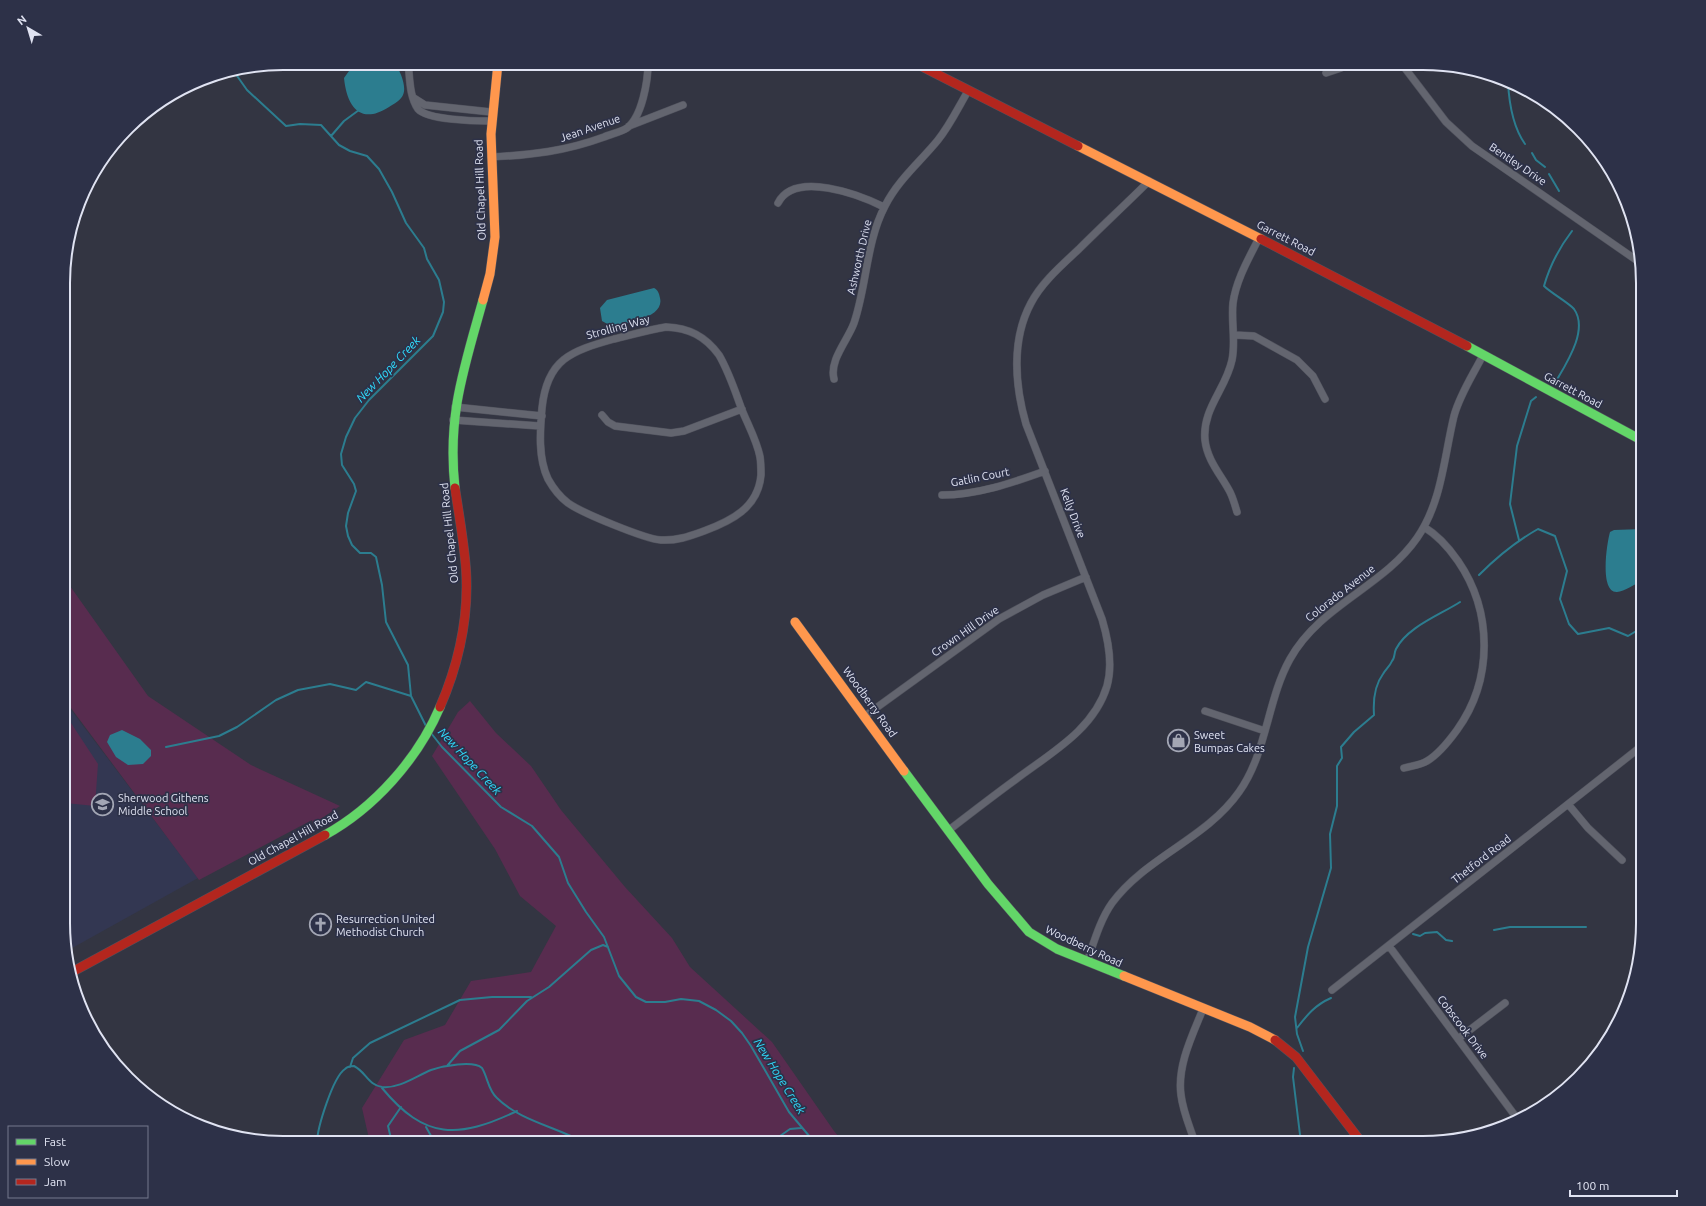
<svg xmlns="http://www.w3.org/2000/svg" width="1706" height="1206" viewBox="0 0 1706 1206" font-family="Ubuntu,sans-serif">
  <style>
    .built { fill: #333752 }
    .green { fill: #582c4f }
    .water { fill: #2c7d8f }
    .lines { fill: none; stroke-linecap: round; stroke-linejoin: round }
    .stream { stroke: #2c7d8f; stroke-width: 2 }
    .street-casing { stroke: #50525d; stroke-width: 8 }
    .fast-casing { stroke: #50525d; stroke-width: 10 }
    .slow-casing { stroke: #50525d; stroke-width: 10 }
    .jam-casing { stroke: #50525d; stroke-width: 10 }
    .street { stroke: #63656f; stroke-width: 7 }
    .fast { stroke: #63d668; stroke-width: 9 }
    .slow { stroke: #ff974d; stroke-width: 9 }
    .jam { stroke: #b3261e; stroke-width: 9 }
    .labels { text-anchor: middle; dominant-baseline: central; stroke-width: 3.5; stroke-linejoin: round; paint-order: stroke }
    .street-label { font-size: 11px; fill: #e0e3f2; stroke: #2d3148 }
    .poi-label { font-size: 11px; fill: #e0e3f2; stroke: #2d3148; text-anchor: start }
    .water-label { font-size: 12px; font-style: italic; fill: #2fdcfd; stroke: #2d3148 }
    .rim { fill: none; stroke: #e0e3f2; stroke-width: 2 }
  </style>
  <rect width="100%" height="100%" fill="#333542"/>
  <path class="built" d="M65,702L198,878L65,952Z"/>
  <path class="green" d="M65,579L148,696L251,765L340,806L313,824L312,820L199,880L65,700Z
    M470,701L496,733L531,766L561,810L625,887L672,938L690,967L772,1042L834,1131L844,1143H370L362,1108L404,1040L445,1025L471,981L531,972L556,926L520,896L495,849L432,756L458,712Z
    M65,722L71,723L98,764L95,806L65,803Z"/>
  <path class="water" d="M360,63H395C400,71 407,86 403,95C401,100 394,104 389,107C361,125 347,108 344,78L349,71Z
    M654,288C658,290 659,293 660,298C665,318 625,324 611,326L602,321L600,308L607,300Z
    M1643,529V581C1636,583 1624,592 1617,592C1599,593 1607,542 1610,532L1614,530Z
    M122,730L140,739L151,750V756L143,764L128,765L116,757L107,742L110,735Z"/>
  <g class="lines">
    <path class="stream" d="M235,73L247,90L286,126L300,124L321,125L339,145L350,151L367,156L379,169L392,192L406,223L424,248L427,259L439,280L444,302L443,312L433,336L369,400L355,418L346,437L341,454L342,465L354,484L356,491L348,513L346,526L348,536L352,545L360,553H371L376,557L382,585L386,622L408,665L411,696L426,726
      M1508,82C1509,102 1513,127 1525,144
      M331,136L344,121L359,110
      M1532,153L1536,160L1545,167
      M1549,174L1559,191
      M1555,383C1566,364 1589,330 1574,309C1569,303 1551,293 1544,286C1550,265 1559,248 1572,231
      M1519,540L1510,504L1517,446L1531,401L1536,397
      M1479,575C1497,557 1515,542 1538,529L1555,536L1567,571L1560,599L1569,624L1578,634L1609,628L1628,636L1643,627
      M431,733L442,747L501,807L532,826L559,857L568,883L586,912L604,937L619,976L636,997L646,1002H665L681,999L699,1001L716,1010L731,1021L742,1033L751,1046L789,1112L815,1143
      M166,747L219,736L237,727L276,700L298,690L330,684L356,690L366,682L411,696
      M1494,930L1510,927H1586
      M1413,934L1420,936L1425,933L1437,932L1446,940L1452,941
      M1297,1028C1307,1015 1315,1005 1331,998
      M1303,1051L1297,1034L1295,1017L1308,947L1331,868L1330,834L1337,806V766L1342,758L1341,747L1354,732L1374,715C1373,700 1374,686 1383,674C1386,669 1390,666 1392,661C1395,658 1394,653 1396,649C1407,627 1440,615 1460,602
      M447,1066L460,1051L499,1030L527,1001L549,987L591,950L603,945L608,947
      M350,1067L353,1058L370,1043L460,1000L492,997H531
      M1294,1068L1293,1077L1301,1143
      M382,1088C425,1140 458,1139 517,1111
      M426,1127L435,1143
      M317,1143C317,1128 333,1077 345,1069C347,1067 351,1066 354,1066C366,1072 368,1085 382,1087C399,1089 416,1076 431,1070C443,1066 473,1060 482,1068C488,1078 488,1090 497,1098C520,1121 557,1127 585,1143
      M392,1143L388,1126L401,1107
      M770,1143L790,1129L801,1128"/>
    <defs>
      <path id="street" d="M408,63C410,77 409,96 418,109C427,120 475,121 491,121
        M1401,63L1446,122L1472,146L1642,264
        M1326,73L1341,68L1347,63
        M414,98L425,105L491,112
        M629,126L683,105
        M491,157C532,155 566,151 604,137C611,134 621,132 627,128C642,117 648,81 648,63
        M778,203C795,170 860,195 884,207
        M666,327C689,328 705,336 719,355C729,372 735,391 742,410C748,425 757,441 760,457C761,463 761,469 761,475C758,508 731,521 704,531C690,536 677,541 661,540C645,539 582,513 568,503C560,497 553,488 548,479C538,458 540,431 542,408C547,359 571,351 614,339C631,335 648,330 666,327Z
        M1235,335L1254,336L1297,360L1313,376L1325,399
        M834,379C829,360 848,340 854,323C867,285 866,242 885,206C898,180 920,162 938,140C950,125 958,108 968,91
        M455,407L542,416
        M602,415L608,422L615,426L671,433L684,431L742,409
        M453,420L540,426
        M942,495C977,495 1012,483 1045,471
        M1237,512C1235,505 1233,498 1230,492C1221,475 1207,460 1205,440C1202,409 1226,389 1232,360C1236,341 1231,322 1233,303C1236,280 1249,258 1259,238
        M1205,711L1265,731
        M865,716L999,619L1043,595L1086,577
        M1404,768C1411,766 1421,765 1427,761C1439,754 1449,741 1457,730C1493,680 1493,612 1458,561C1449,548 1439,536 1424,527
        M1568,804L1588,828L1622,860
        M949,830C971,813 993,796 1015,780C1049,754 1094,730 1107,686C1113,665 1108,639 1102,619L1026,424C1015,386 1011,340 1031,303C1042,282 1062,265 1079,249C1102,226 1126,204 1149,181
        M1389,946L1519,1121
        M1087,962C1094,942 1100,920 1112,903C1146,857 1206,839 1239,792C1267,753 1267,700 1290,659C1320,605 1383,587 1417,538C1442,502 1444,457 1454,416C1460,394 1473,375 1483,355
        M1332,990L1643,745
        M1458,1039L1505,1003
        M1195,1143C1190,1127 1183,1112 1181,1095C1177,1066 1192,1036 1203,1009"/>
      <path id="fast" d="M1467,346L1643,441
        M455,488C447,416 464,368 483,300
        M904,771L988,884L1029,932L1057,949L1124,976
        M325,835C374,808 418,759 440,707"/>
      <path id="slow" d="M1078,146L1261,239
        M483,300L490,274L495,237L491,134L498,63
        M795,622L904,771
        M1124,976L1250,1027L1275,1040"/>
      <path id="jam" d="M915,63L1078,146
        M1261,239L1467,346
        M440,707C459,663 469,618 466,570C464,542 459,515 455,488
        M72,972L325,835
        M1275,1040L1296,1057L1362,1143"/>
    </defs>
    <use href="#street" class="street-casing"/>
    <use href="#fast" class="fast-casing"/>
    <use href="#slow" class="slow-casing"/>
    <use href="#jam" class="jam-casing"/>
    <use href="#street" class="street"/>
    <use href="#fast" class="fast"/>
    <use href="#slow" class="slow"/>
    <use href="#jam" class="jam"/>
  </g>
  <defs>
    <symbol id="shop-ring" viewBox="-11 -11 22 22"><circle r="9.5" fill="#2d3148" stroke="#a3a6b4" stroke-width="1.5"/><path d="M-5-2.5h2.3a2.7 3.5 0 0 1 5.4 0H5L5.5 6h-11ZM-1.5-2.5h3a1.5 2.3 0 0 0-3 0Z" fill="#a3a6b4"/></symbol>
    <symbol id="school-ring" viewBox="-11 -11 22 22"><circle r="9.5" fill="#2d3148" stroke="#a3a6b4" stroke-width="1.5"/><path d="M0-5L7-2L0 1L-7-2ZM-4 1L0 2.5L4 1V4Q0 6-4 4Z" fill="#a3a6b4"/></symbol>
    <symbol id="church-ring" viewBox="-11 -11 22 22"><circle r="9.5" fill="#2d3148" stroke="#a3a6b4" stroke-width="1.5"/><path d="M-1.2-6h2.4v3.5h3.3v2.4h-3.3V6h-2.4V-.1h-3.3v-2.4h3.3Z" fill="#a3a6b4"/></symbol>
  </defs>
  <g fill-rule="evenodd">
    <use href="#shop-ring" x="1166" y="728" width="25" height="25"/>
    <use href="#school-ring" x="90" y="792" width="25" height="25"/>
    <use href="#church-ring" x="308" y="912" width="25" height="25"/>
  </g>
  <g class="labels">
    <g class="street-label">
      <text transform="translate(590 128) rotate(-19)">Jean Avenue</text>
      <text transform="translate(1518 164) rotate(34)">Bentley Drive</text>
      <text transform="translate(480 190) rotate(-92)">Old Chapel Hill Road</text>
      <text transform="translate(1286 238) rotate(27)">Garrett Road</text>
      <text transform="translate(859 257) rotate(-77)">Ashworth Drive</text>
      <text transform="translate(618 327) rotate(-15)">Strolling Way</text>
      <text transform="translate(1573 390) rotate(28)">Garrett Road</text>
      <text transform="translate(980 477) rotate(-11)">Gatlin Court</text>
      <text transform="translate(1073 513) rotate(69)">Kelly Drive</text>
      <text transform="translate(449 533) rotate(-96)">Old Chapel Hill Road</text>
      <text transform="translate(1340 593) rotate(-38)">Colorado Avenue</text>
      <text transform="translate(965 631) rotate(-35)">Crown Hill Drive</text>
      <text transform="translate(870 702) rotate(54)">Woodberry Road</text>
      <text transform="translate(293 838) rotate(-29)">Old Chapel Hill Road</text>
      <text transform="translate(1481 859) rotate(-38)">Thetford Road</text>
      <text transform="translate(1084 946) rotate(25)">Woodberry Road</text>
      <text transform="translate(1463 1027) rotate(53)">Cobscook Drive</text>
    </g>
    <g class="poi-label">
      <text x="1194" y="735">Sweet<tspan x="1194" dy="13">Bumpas Cakes</tspan></text>
      <text x="118" y="798">Sherwood Githens<tspan x="118" dy="13">Middle School</tspan></text>
      <text x="336" y="919">Resurrection United<tspan x="336" dy="13">Methodist Church</tspan></text>
    </g>
    <g class="water-label">
      <text transform="translate(388 369) rotate(-46)">New Hope Creek</text>
      <text transform="translate(470 761) rotate(47)">New Hope Creek</text>
      <text transform="translate(780 1076) rotate(58)">New Hope Creek</text>
    </g>
  </g>
  <path d="M0 0H1706V1206H0ZM283 70H1423A213 213 0 0 1 1636 283V923A213 213 0 0 1 1423 1136H283A213 213 0 0 1 70 923V283A213 213 0 0 1 283 70Z" fill="#2d3148" fill-rule="evenodd"/>
  <path class="rim" d="M283 70H1423A213 213 0 0 1 1636 283V923A213 213 0 0 1 1423 1136H283A213 213 0 0 1 70 923V283A213 213 0 0 1 283 70Z"/>
  <rect x="8" y="1126" width="140" height="72" fill="#2d3148" stroke="#75788c"/>
  <rect x="16" y="1139" width="20" height="6" fill="#63d668" stroke="#75788c"/>
  <text x="44" y="1146" font-size="12" fill="#e0e3f2">Fast</text>
  <rect x="16" y="1159" width="20" height="6" fill="#ff974d" stroke="#75788c"/>
  <text x="44" y="1166" font-size="12" fill="#e0e3f2">Slow</text>
  <rect x="16" y="1179" width="20" height="6" fill="#b3261e" stroke="#75788c"/>
  <text x="44" y="1186" font-size="12" fill="#e0e3f2">Jam</text>
  <g transform="translate(28 28) rotate(322)" stroke="#2d3148" stroke-width="3" paint-order="stroke">
  <path d="M0-3L7 15L0 10L-7 15Z" fill="#e0e3f2"/>
  <text y="-6" font-size="11" font-weight="bold" text-anchor="middle" fill="#e0e3f2">N</text>
  </g>
  <path d="M1570 1190v6h107v-6" fill="none" stroke="#e0e3f2" stroke-width="2"/>
  <text x="1576" y="1190" font-size="12" fill="#e0e3f2" stroke="#2d3148" stroke-width="3" paint-order="stroke">100 m</text>
</svg>
